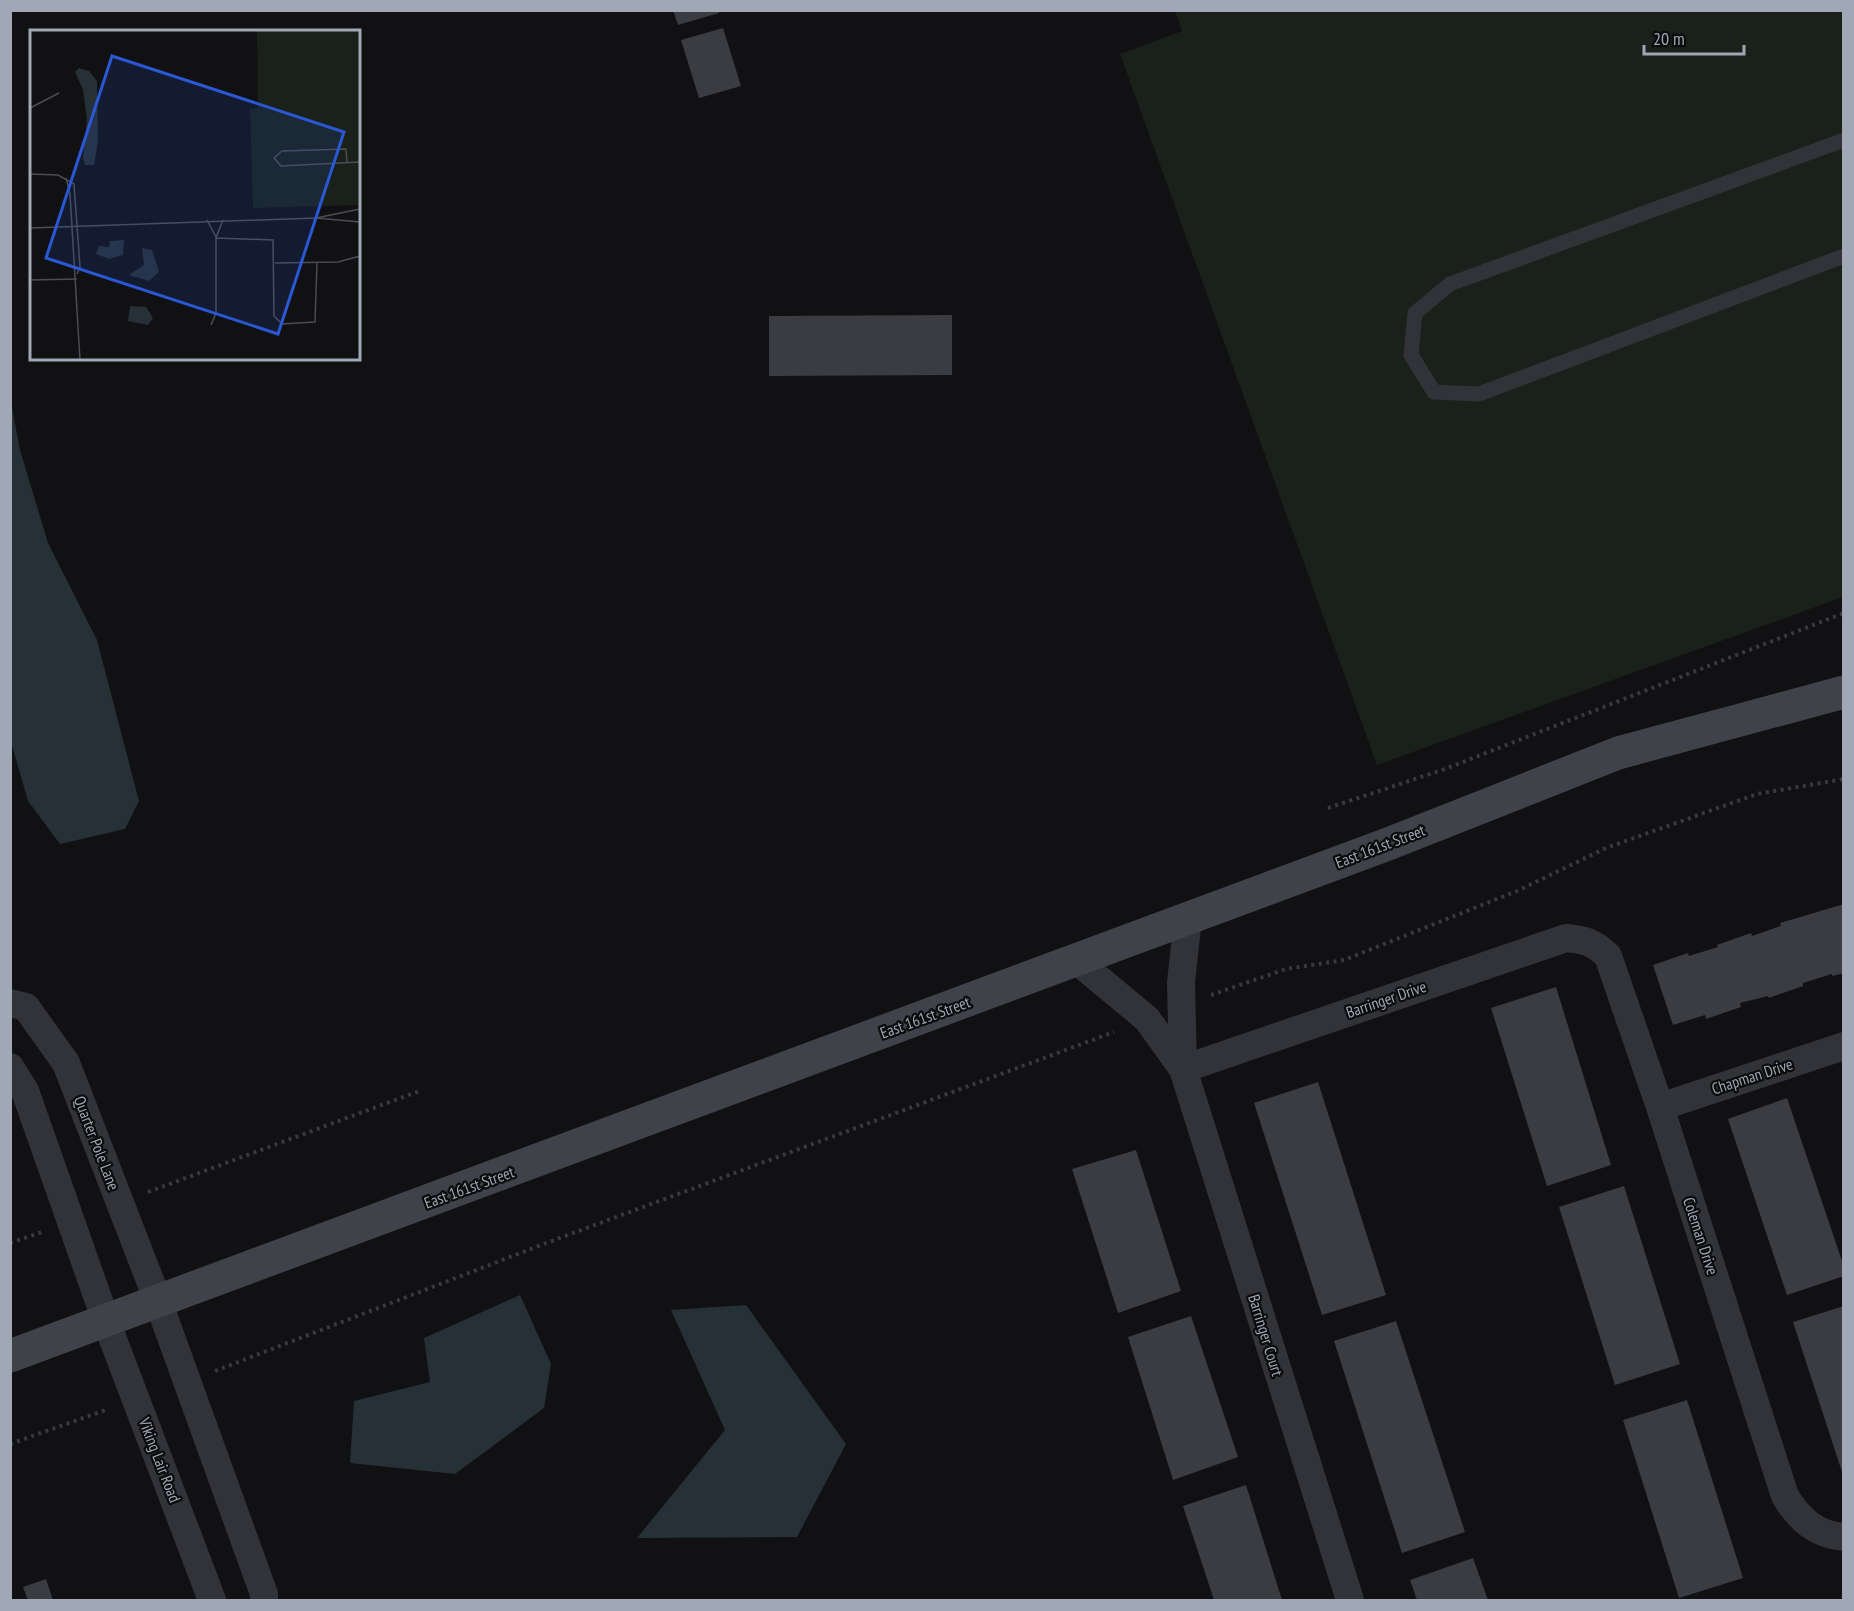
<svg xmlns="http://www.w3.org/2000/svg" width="1854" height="1611" viewBox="0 0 1854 1611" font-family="'PT Sans Narrow',sans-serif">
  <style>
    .green { fill: #19211a }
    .water { fill: #263037 }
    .building { fill: #3a3c41 }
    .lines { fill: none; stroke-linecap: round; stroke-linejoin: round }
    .path { stroke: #373a3f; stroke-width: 4; stroke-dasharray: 3 4.5; stroke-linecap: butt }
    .lane { stroke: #313338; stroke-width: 15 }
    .street { stroke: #313338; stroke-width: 28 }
    .secondary { stroke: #3f4248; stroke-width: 33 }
    .labels { text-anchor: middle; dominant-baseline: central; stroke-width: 4.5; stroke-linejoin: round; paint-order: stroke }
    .street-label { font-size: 16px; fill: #a0a7b5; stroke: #0c0c0d }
    .inset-road { fill: none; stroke: #4a4d54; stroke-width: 1.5 }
    .view { fill: #2a57d4; fill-opacity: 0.15; stroke: #2a57d4; stroke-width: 3 }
    .inset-edge { fill: none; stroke: #a0a7b5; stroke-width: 3 }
  </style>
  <rect width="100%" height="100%" fill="#111113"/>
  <path class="green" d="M1175,11H1843V597L1377,765L1120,54L1182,31Z"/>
  <path class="water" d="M10,397L20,450L48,543L97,640L139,801L125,829L60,844L28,801L11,742Z
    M520,1295L551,1364L544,1408L455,1474L350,1463L354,1401L430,1382L424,1338Z
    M746,1305L846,1444L797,1537L637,1538L725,1430L671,1310Z"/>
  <path class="building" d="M673,10H719V13L678,25Z
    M723,28L741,86L699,98L681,40Z
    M952,315V375L769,376V316Z
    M1844,904V973L1832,976V974L1803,983V986L1769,998L1768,996L1740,1003L1741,1007L1706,1019L1705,1015L1673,1025L1653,965L1688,953L1689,956L1718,947L1717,945L1751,933L1752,936L1781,926L1780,923Z
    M1556,987L1611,1165L1547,1186L1491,1008Z
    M1318,1082L1386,1295L1322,1315L1254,1103Z
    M1787,1098L1844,1267V1276L1787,1295L1728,1119Z
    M1136,1150L1181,1291L1118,1313L1072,1169Z
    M1624,1186L1680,1364L1615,1385L1559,1207Z
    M1844,1306V1475H1843L1793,1322Z
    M1191,1316L1238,1457L1173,1480L1128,1337Z
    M1396,1321L1465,1532L1402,1553L1334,1341Z
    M1687,1400L1743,1578L1679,1598L1623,1420Z
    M1246,1485L1282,1600H1214L1183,1506Z
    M1473,1558L1488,1600H1417L1410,1580Z
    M46,1579L53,1600H28L23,1587Z"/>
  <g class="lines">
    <path class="path" d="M1328,808L1445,769L1844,613
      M1211,995L1286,969L1344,960L1517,891L1606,848L1757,794L1844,779
      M148,1192L422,1090
      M10,1243L42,1232
      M215,1371L549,1242L1114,1032
      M10,1444L106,1410"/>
    <path class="lane" d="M1844,140L1450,284L1415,313L1411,355L1434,392L1479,394L1844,256"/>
    <path class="street" d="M1188,918L1181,982L1183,1069L1350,1600
      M1076,960L1147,1019L1183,1069
      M10,1003L26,1007L66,1063L158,1301L264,1594V1600
      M10,1067L25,1091L106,1321L212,1600
      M1183,1069L1566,938C1586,940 1593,942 1608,956L1660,1107L1785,1496C1799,1519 1816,1535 1844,1537
      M1660,1107L1844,1046"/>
    <path class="secondary" d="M10,1356L1388,844L1618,753L1844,692"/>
  </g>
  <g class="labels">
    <g class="street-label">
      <text transform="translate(1380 846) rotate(-21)">East 161st Street</text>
      <text transform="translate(1386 999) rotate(-19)">Barringer Drive</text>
      <text transform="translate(925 1017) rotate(-20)">East 161st Street</text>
      <text transform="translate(1752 1076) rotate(-18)">Chapman Drive</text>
      <text transform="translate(97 1143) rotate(69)">Quarter Pole Lane</text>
      <text transform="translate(469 1187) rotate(-20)">East 161st Street</text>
      <text transform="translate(1701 1236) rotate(72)">Coleman Drive</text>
      <text transform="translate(1266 1335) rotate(73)">Barringer Court</text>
      <text transform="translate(160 1460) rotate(69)">Viking Lair Road</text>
    </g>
  </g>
  <g transform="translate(30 30)">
    <rect width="330" height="330" fill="#111113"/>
    <path d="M227,0H330V175L223,178L220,79L228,78Z" fill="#19211a"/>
    <path d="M49,38L59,41L67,51L68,111L64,135H55L53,128L57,89L53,60L45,42ZM94,210L93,225L79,229L66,224L69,216L79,217L80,211ZM112,218L122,220L129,242L119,251L99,245L114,235ZM100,276L116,277L123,288L118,295L98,291Z" fill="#263037"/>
    <path class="inset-road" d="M0,78L29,63M317,133L316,119L252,121L244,128L251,136L330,132M0,144L28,145L44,154L50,237L47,244M36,148L40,164L50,330M286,188L330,192M177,190L186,207M0,198L286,188L330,179M186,208L243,210L244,286L252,294L285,292L287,232M245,233L308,232L330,226M0,250L47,249M181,295L186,283V208L193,190"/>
    <path class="view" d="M82,26L314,102L248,304L16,228Z"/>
    <rect width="330" height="330" class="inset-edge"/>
  </g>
  <rect width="1854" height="1611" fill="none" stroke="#a0a7b5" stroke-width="24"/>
  <path d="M1644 45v9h100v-9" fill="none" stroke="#a0a7b5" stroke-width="3"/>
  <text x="1653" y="45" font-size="18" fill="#a0a7b5" stroke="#0c0c0d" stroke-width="4.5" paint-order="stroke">20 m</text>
</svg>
